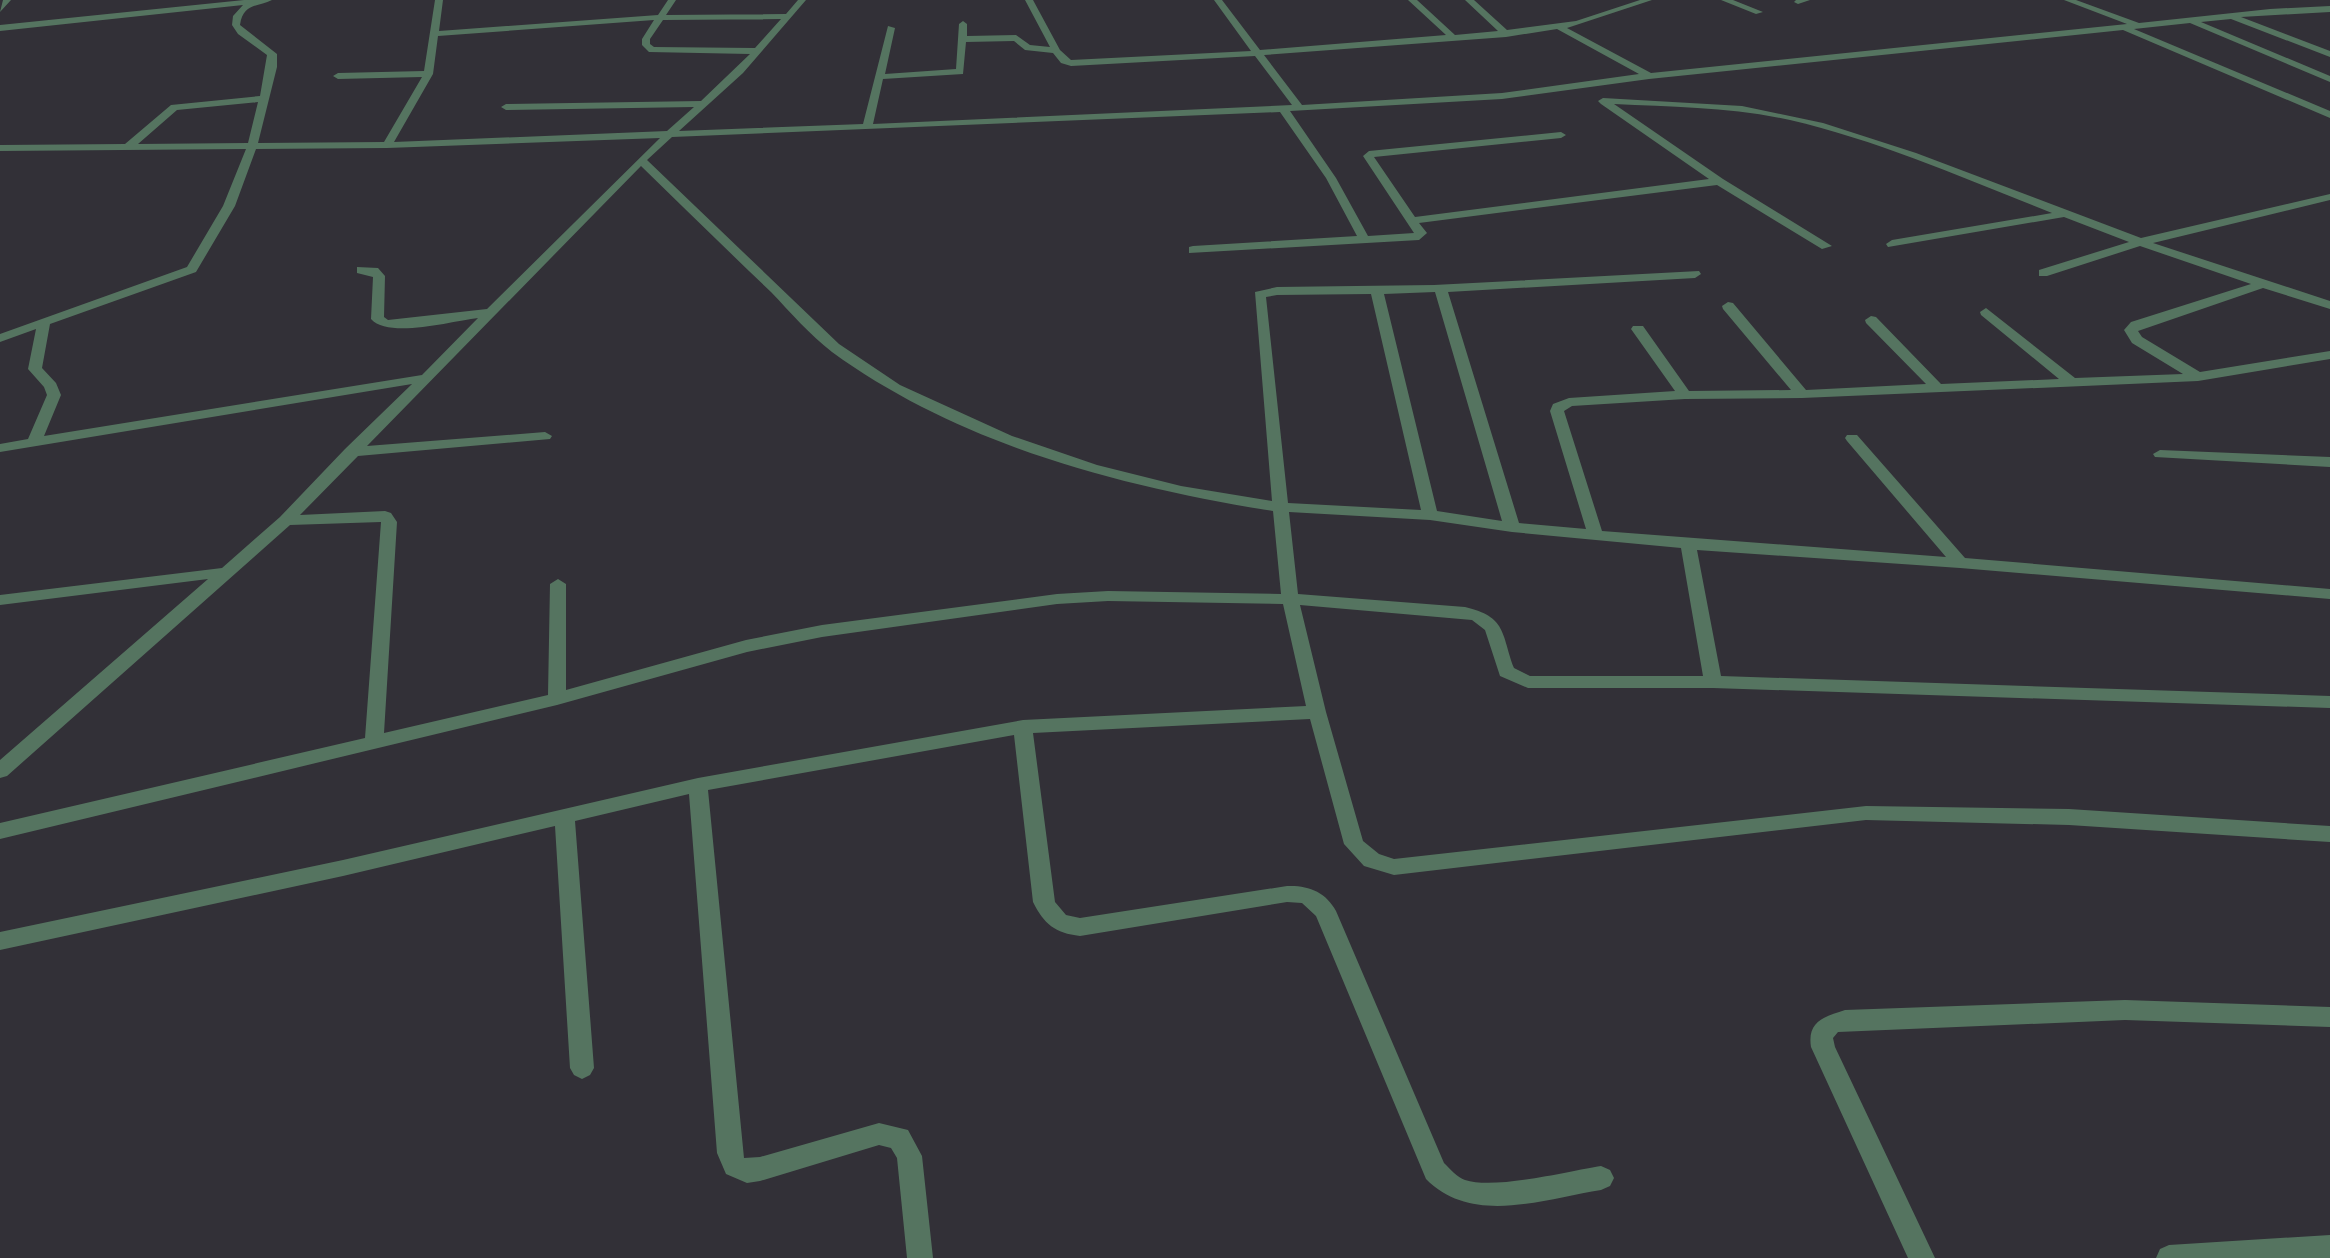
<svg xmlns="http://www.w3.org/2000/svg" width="2330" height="1258" viewBox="0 0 2330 1258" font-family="Spectral,serif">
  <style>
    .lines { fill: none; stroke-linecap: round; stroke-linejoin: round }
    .minor { fill: #557460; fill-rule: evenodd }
  </style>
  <rect width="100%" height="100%" fill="#323037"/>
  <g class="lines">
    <path class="minor" d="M3,0H11L0,12Z
      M244,0H272C258,7 243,3 240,25L277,54V67L258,143L384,142L422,77L338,79L333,76L338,73L424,71L435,0H443L439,31L658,15L668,0H676L666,15L786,14L798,0H806L743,73L679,131L863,124L888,26L895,28L885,74L956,69L959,24L963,21L967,24V36L1016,35L1030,45L1050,47L1025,0H1033L1060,50L1071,60L1251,51L1214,0H1222L1260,50L1446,35L1408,0H1417L1455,35L1498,31L1465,0H1474L1507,30L1576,21L1640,0H1652L1567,28L1651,73L2127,24L2064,0H2076L2139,23L2270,9L2330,6V12L2241,17L2330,51V57L2231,19L2201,22L2330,76V82L2190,23L2134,29L2330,111V118L2123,30L1649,79L1502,99L1290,111L1336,178L1368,236L1414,233L1363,156L1369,151L1561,132L1566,135L1561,138L1374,157L1415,217L1709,179L1601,104L1598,101L1603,98L1742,106L1823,123L1916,153L2141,238L2330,194V200L2153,243L2330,301V309L2263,288L2138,331L2142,337L2200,372L2330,351V359L2198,381L1802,398L1685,399L1572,406L1564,411L1602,531L1946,557L1847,441L1845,438L1847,435H1857L1965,558L2330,589V599L1960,568L1697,550L1721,676L2330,696V708L1713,688H1528L1500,676L1485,630L1472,620L1300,605L1326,712L1363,841L1379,854L1394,859L1866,806L2069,809L2330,826V842L2069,825L1866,820L1394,875L1364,866L1344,844L1310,719L1033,733L1055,902L1066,915L1080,918L1287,886C1308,885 1326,892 1336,911L1444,1163C1450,1169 1457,1177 1465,1180C1495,1190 1569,1171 1601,1166L1610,1170L1614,1178L1610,1186L1601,1190C1544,1199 1472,1226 1426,1179L1316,916L1302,903L1287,902L1080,936C1055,933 1044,924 1033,902L1014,735L708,790L744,1158L760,1157L879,1123L908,1130L922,1156L933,1258H907L897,1158L891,1148L879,1145L760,1181L747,1183L726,1174L717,1153L689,794L575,821L594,1068L590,1075L582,1079L574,1075L570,1068L555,826L343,876L0,950V932L343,860L698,778L1023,720L1306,706L1283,604L1108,601L1057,604L822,637L747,652L557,705L0,839V823L365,738L381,522L290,525L7,776L0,778V760L208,579L0,605V595L222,568L280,517L345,449L412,384L0,452V444L28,439L47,395L44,387L28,369L36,329L0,342V334L187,267L223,206L246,149L0,151V145L125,144L171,105L260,96L267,55L238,34L232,25L233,16L243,5L0,31V25ZM781,19L755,48L654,47L650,44V39L663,20ZM654,20L642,39V45L649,52L750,54L701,101L506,104L501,107L506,110L694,107L667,131L394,142L433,74L438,36ZM1557,29L1639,74L1502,93L1302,105L1264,55L1506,37ZM1014,41L1025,50L1053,53L1061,63L1071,66L1255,56L1292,105L873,124L883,79L963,74L966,42ZM258,102L248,143L138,144L177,110ZM1614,104C1673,107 1732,107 1790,120C1880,141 1966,179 2052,213L1892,240L1886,244L1888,247L2064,217L2129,242L2039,270V276H2047L2140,246L2251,284L2131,322L2124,330L2132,343L2183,374L2075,378L1986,308L1980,312L1981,315L2059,379L1941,384L1876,317L1871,316L1865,320L1866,323L1926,384L1806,390L1733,303L1728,302L1722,306L1723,309L1791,390L1689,391L1643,326H1633L1631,329L1675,391L1569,398L1553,404L1550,411L1586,529L1519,523L1448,292L1695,278L1701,274L1699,271L1434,285L1277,287L1255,292L1272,501L1181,486L1097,465L1012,436L900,385L839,344L647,160L672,137L1280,112L1326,178L1357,236L1193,246L1189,247V253L1419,240L1427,233L1419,223L1717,185L1822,249L1832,246L1723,179ZM660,138L487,309L388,320L384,317L385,276L378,268L357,267V273L373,277L371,319C389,339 452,321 478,318L422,375L44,436L61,395L56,383L42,368L50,324L196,272L235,206L256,149L387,148ZM641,166C684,208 727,250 771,292C790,312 810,335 832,352C960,445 1119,486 1273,511L1281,594L1108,591L1057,594L822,625L746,640L566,690V584L558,579L550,584L548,695L384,733L397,522L391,513L385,511L300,515L358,456L550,439L552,436L545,432L367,446ZM1435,292L1502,521L1437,511L1384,294ZM1371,294L1421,510L1288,503L1266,297L1277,295ZM1289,512L1430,520L1512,532L1681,548L1703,676H1530L1514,668C1501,633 1507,617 1465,607L1298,594Z
      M1721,0H1733L1763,12L1756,14Z
      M1796,0H1810L1798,4L1794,2Z
      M2160,450L2330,457V467L2155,457L2153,454Z
      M2125,1000L2330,1007V1027L2125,1020L1838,1032L1833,1038L1835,1047L1935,1258H1908L1811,1047C1807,1021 1824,1017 1845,1010Z
      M2330,1235V1258H2156L2160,1249L2169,1245Z"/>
  </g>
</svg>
